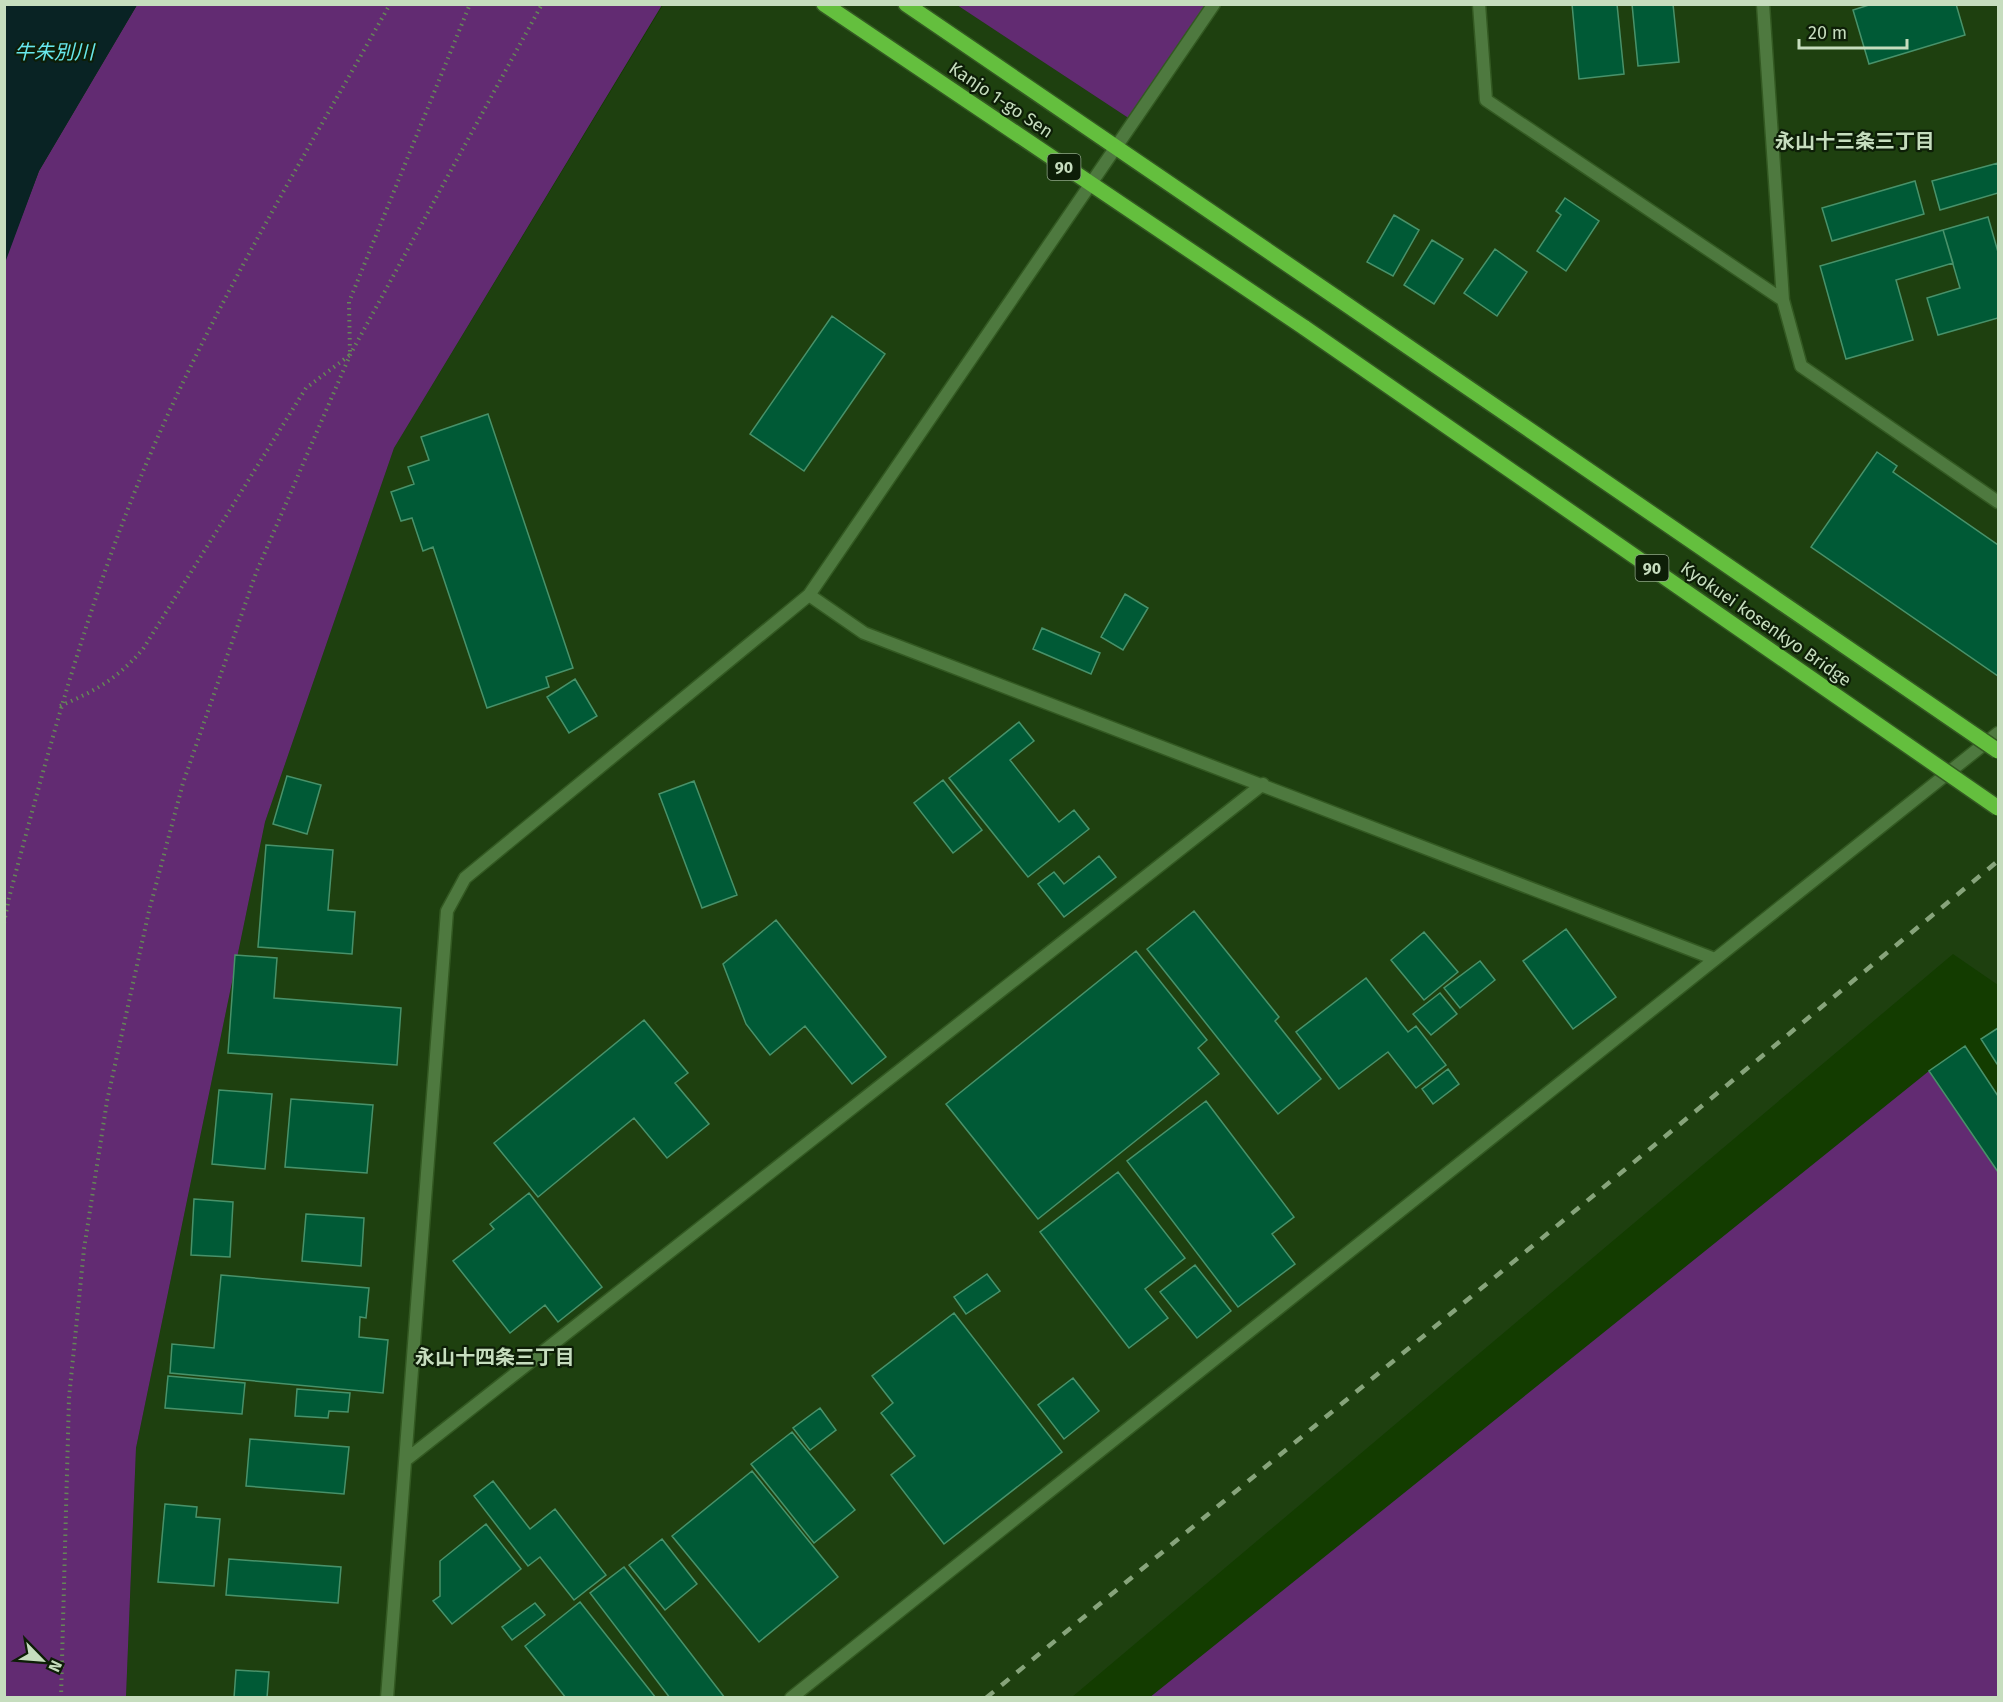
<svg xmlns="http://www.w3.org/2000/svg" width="2003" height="1702" viewBox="0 0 2003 1702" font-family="'Fira Sans','Noto Sans JP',sans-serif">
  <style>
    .built { fill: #1e400f }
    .green { fill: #622b72 }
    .water { fill: #092324 }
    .building { fill: #005a36; stroke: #48926a; stroke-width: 1.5 }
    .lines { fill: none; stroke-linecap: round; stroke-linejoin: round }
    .minor-casing { stroke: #335922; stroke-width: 15 }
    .primary-casing { stroke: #335922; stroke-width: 18 }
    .path { stroke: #658657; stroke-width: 4; stroke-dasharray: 1.5 4.5; stroke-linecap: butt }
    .minor { stroke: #4e793f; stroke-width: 12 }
    .primary { stroke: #64bf3e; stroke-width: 15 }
    .rail { stroke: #87a47b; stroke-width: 4.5; stroke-dasharray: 10 10; stroke-linecap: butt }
    .primary-bridge-casing { stroke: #335922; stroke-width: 18; stroke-linecap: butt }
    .primary-bridge { stroke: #64bf3e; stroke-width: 15 }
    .labels { text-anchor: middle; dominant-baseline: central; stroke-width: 4.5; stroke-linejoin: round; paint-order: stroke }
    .shield { fill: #0d1e07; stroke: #8ea487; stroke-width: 1.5 }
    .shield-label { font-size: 16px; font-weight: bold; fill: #c6ddbe }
    .street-label { font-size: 18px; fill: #c6ddbe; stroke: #0d1e07 }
    .water-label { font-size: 20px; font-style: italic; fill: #68e8ec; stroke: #0d1e07 }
    .neighbourhood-label { font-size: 20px; font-weight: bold; fill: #c6ddbe; stroke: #0d1e07 }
  </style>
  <rect width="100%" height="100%" fill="#133c00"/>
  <path class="built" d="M663,5H957L1133,121L1214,5H1998V985L1953,954L1072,1697L126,1698L136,1448L265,822L394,448Z"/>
  <path class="green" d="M137,5H662L394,448L265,822L136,1448L126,1697H5L4,263L39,171Z
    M957,5H1214L1133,121Z
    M1929,1071L1998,1172V1697L1149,1698Z"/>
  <path class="water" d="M5,4L137,5L39,171L5,263Z"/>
  <path class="building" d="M1572,4H1617L1624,74L1579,79Z
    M1632,4H1673L1679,62L1638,66Z
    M1872,4H1956L1965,35L1869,64L1853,10Z
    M1998,163V193L1940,210L1932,181Z
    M1915,181L1924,214L1832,241L1822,208Z
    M1565,198L1599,221L1566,271L1537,251L1561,215L1556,211Z
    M1394,215L1419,230L1393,276L1367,262Z
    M1988,217L1998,252V318L1938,335L1927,298L1960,288L1943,230Z
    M1943,230L1953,263L1896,280L1913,340L1846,359L1820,266Z
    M1432,240L1463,259L1434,304L1404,285Z
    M1495,249L1527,272L1497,316L1464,293Z
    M832,316L885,354L804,471L750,434Z
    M488,414L573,668L546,677L549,687L487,708L433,547L423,551L412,518L401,521L391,492L414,484L408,467L429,460L421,437Z
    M1877,452L1897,466L1893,472L1998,545V676L1811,547Z
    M1125,594L1148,608L1123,650L1101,637Z
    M1042,628L1100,653L1091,674L1033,649Z
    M575,679L597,716L569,733L547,697Z
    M1019,722L1034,741L1010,760L1059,822L1074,810L1089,829L1028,877L949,778Z
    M287,776L321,785L307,834L273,824Z
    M943,780L982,830L953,853L914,803Z
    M694,781L737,895L702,908L659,794Z
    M266,845L333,850L328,910L355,912L352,954L258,947Z
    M1099,856L1116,877L1064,917L1038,884L1054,872L1064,884Z
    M1194,911L1279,1017L1275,1021L1321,1079L1278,1114L1147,949Z
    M776,920L886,1057L852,1084L805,1026L770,1055L746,1024L723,964Z
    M1566,929L1616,997L1573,1029L1523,961Z
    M1424,932L1458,972L1424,1000L1391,960Z
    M1136,951L1207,1040L1198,1048L1219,1074L1038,1219L946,1104Z
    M235,955L277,958L274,998L401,1008L397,1065L228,1053Z
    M1480,961L1495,980L1460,1008L1444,988Z
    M1366,978L1408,1032L1416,1026L1446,1065L1416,1088L1388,1052L1339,1089L1296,1032Z
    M1440,993L1457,1014L1431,1035L1413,1014Z
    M644,1020L688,1073L675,1083L709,1124L667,1158L634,1118L538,1197L494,1143Z
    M1998,1028V1064H1997L1981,1039Z
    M1965,1046L1998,1096V1172L1929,1071Z
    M1448,1069L1459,1084L1433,1104L1422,1089Z
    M219,1090L272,1094L265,1169L212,1164Z
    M291,1099L373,1105L367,1173L285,1167Z
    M1206,1101L1294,1217L1272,1234L1295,1264L1238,1307L1127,1161Z
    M1118,1172L1185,1258L1145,1289L1168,1318L1129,1348L1040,1232Z
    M529,1193L602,1287L558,1322L545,1305L510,1333L453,1261L494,1229L490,1224Z
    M194,1199L233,1202L230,1257L191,1255Z
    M306,1214L364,1218L361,1266L302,1261Z
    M1195,1265L1231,1311L1197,1338L1160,1292Z
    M987,1274L1000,1291L966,1314L954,1297Z
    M221,1275L369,1288L366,1318L360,1317L359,1337L388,1340L383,1393L170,1373L172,1344L214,1348Z
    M954,1313L1062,1452L944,1544L891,1475L915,1456L881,1413L893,1403L872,1376Z
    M168,1376L245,1383L242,1414L165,1408Z
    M1073,1378L1099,1411L1064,1439L1038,1405Z
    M297,1389L350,1393L348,1412L329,1411L328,1418L295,1416Z
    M820,1408L836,1430L810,1450L793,1428Z
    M792,1432L855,1510L814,1543L751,1464Z
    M250,1439L349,1447L344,1494L246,1486Z
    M752,1471L838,1577L759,1642L672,1536Z
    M493,1481L530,1529L555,1509L606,1575L574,1600L540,1557L528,1566L474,1496Z
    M165,1504L197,1507L196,1517L220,1519L214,1586L158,1582Z
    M486,1524L521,1569L452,1624L433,1601L440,1596V1561Z
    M662,1539L697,1584L665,1610L629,1565Z
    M229,1559L341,1567L338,1603L226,1595Z
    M624,1567L725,1698H670L590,1593Z
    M580,1602L656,1698H566L525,1646Z
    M535,1603L545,1615L512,1640L502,1627Z
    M236,1670L269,1672L267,1698H234Z"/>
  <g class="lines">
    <defs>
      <path id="minor" d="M1479,4L1486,100L1783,300
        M1763,4L1783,300L1801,366L1998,502
        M809,595L864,633L1715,959
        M407,1459L1263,784
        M387,1698L447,911L465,878L809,595L1214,4
        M791,1698L1998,733"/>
      <path id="primary" d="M824,4L1305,328
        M906,4L1337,298"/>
    </defs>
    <use href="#minor" class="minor-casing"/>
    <use href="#primary" class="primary-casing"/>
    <path class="path" d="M60,706C97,690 117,679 143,649L306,388L350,355L349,302L470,4
      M4,923L9,898C51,740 93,582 160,432C226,284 311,145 390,4
      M61,1698L69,1398L84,1249L107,1101L149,911L183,783L256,573L350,355L542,4"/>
    <use href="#minor" class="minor"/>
    <use href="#primary" class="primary"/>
    <path class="rail" d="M986,1698L1998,861"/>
    <defs>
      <path id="primary-bridge" d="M1337,298L1998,751
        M1305,328L1998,808"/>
    </defs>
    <use href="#primary-bridge" class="primary-bridge-casing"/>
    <use href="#primary-bridge" class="primary-bridge"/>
  </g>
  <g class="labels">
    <g class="shield">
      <rect x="1047.5" y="154" width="33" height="26" rx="4.5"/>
      <rect x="1635.5" y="555" width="33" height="26" rx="4.5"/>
    </g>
    <g class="shield-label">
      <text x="1064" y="167">90</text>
      <text x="1652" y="568">90</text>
    </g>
    <g class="street-label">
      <text transform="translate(1001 100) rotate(34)">Kanjo 1-go Sen</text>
      <text transform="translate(1766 624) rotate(35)">Kyokuei kosenkyo Bridge</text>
    </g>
    <g class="water-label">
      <text x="54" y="52">牛朱別川</text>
    </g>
    <g class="neighbourhood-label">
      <text x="1855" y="141">永山十三条三丁目</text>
      <text x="495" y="1357">永山十四条三丁目</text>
    </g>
  </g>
  <rect width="2003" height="1702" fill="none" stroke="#c6ddbe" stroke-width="12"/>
  <g transform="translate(42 1660) rotate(115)" stroke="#0d1e07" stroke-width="4.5" paint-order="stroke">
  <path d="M0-4.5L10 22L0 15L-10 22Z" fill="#c6ddbe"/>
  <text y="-9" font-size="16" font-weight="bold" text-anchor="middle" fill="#c6ddbe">N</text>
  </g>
  <path d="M1799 39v9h108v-9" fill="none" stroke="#c6ddbe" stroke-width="3"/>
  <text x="1808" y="39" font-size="18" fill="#c6ddbe" stroke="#0d1e07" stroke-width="4.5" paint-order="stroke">20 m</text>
</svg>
